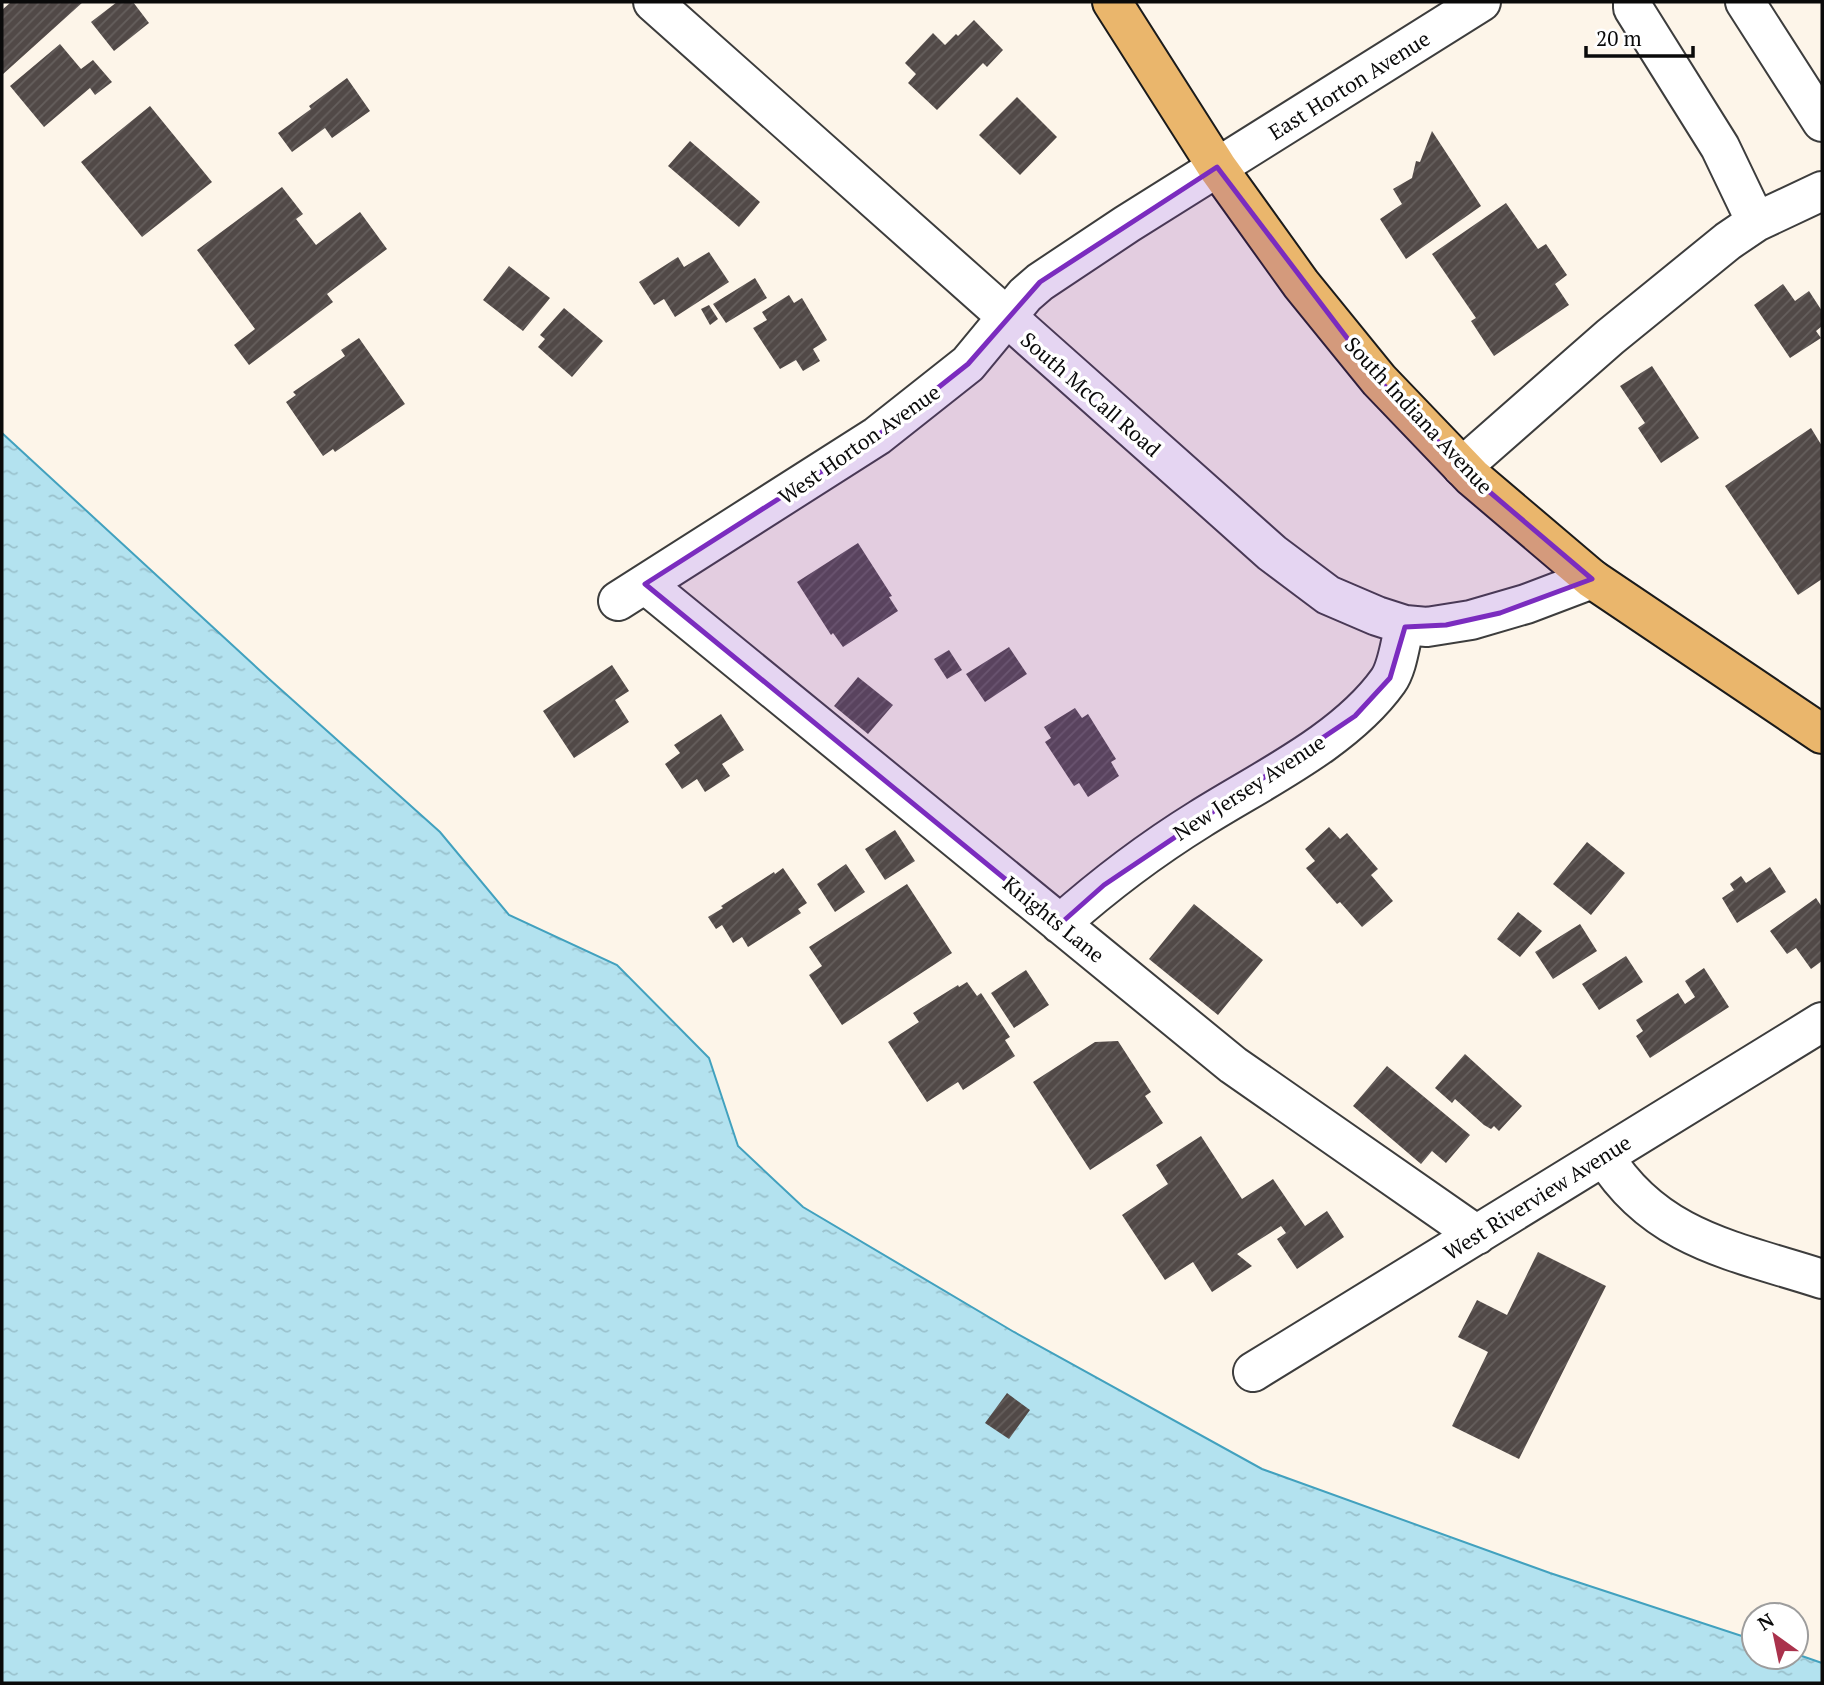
<svg xmlns="http://www.w3.org/2000/svg" width="1824" height="1685" viewBox="0 0 1824 1685" font-family="'PT Serif',serif">
  <style>
    .water { fill: url(#water-ripples); stroke: #42a1be; stroke-width: 2 }
    .building { fill: url(#building-hatch) }
    .lines { fill: none; stroke-linecap: round; stroke-linejoin: round }
    .minor-casing { stroke: #3d3d3d; stroke-width: 42 }
    .major-casing { stroke: #1b1b1b; stroke-width: 42 }
    .minor { stroke: #fff; stroke-width: 38 }
    .major { stroke: #eab66c; stroke-width: 38 }
    .marked { fill: #7b2cbf; fill-opacity: 0.2; stroke: #7b2cbf; stroke-width: 5; stroke-linejoin: round }
    .labels { text-anchor: middle; dominant-baseline: central; stroke-width: 7; stroke-linejoin: round; paint-order: stroke }
    .street-label { font-size: 21px; fill: #0a0a0a; stroke: #fff }
  </style>
  <defs>
    <pattern id="water-ripples" width="26" height="14" patternUnits="userSpaceOnUse" patternTransform="scale(1.75)"><rect width="26" height="14" fill="#b3e2ef"/><path d="M2 4q2-2 4 0t4 0M15 11q2-2 4 0t4 0" fill="none" stroke="#99c1cc"/></pattern>
    <pattern id="building-hatch" width="6" height="6" patternUnits="userSpaceOnUse" patternTransform="scale(1.75)"><rect width="6" height="6" fill="#514947"/><path d="M-1 1l2-2M0 6l6-6M5 7l2-2" fill="none" stroke="#655f5d"/></pattern>
  </defs>
  <rect width="100%" height="100%" fill="#fdf5e9"/>
  <path class="water" d="M2,433L268,678L440,832L509,915L617,965L709,1058L738,1146L803,1207L1014,1332L1262,1469L1550,1573L1754,1640V1657H1796V1654L1822,1663V1683H2Z"/>
  <path class="building" d="M11,2H83L2,75V10Z
    M117,2H133L149,23L114,51L91,22Z
    M974,20L1003,50L987,67L983,63L937,110L908,83L916,74L905,63L933,33L945,45L956,34L958,36Z
    M60,44L81,69L93,60L112,82L95,95L90,88L44,127L10,86Z
    M347,78L370,111L332,138L325,128L292,152L278,133L311,109L309,106Z
    M1017,97L1057,137L1020,175L979,135Z
    M150,106L212,182L142,237L81,162Z
    M1432,131L1481,206L1406,259L1380,219L1402,204L1393,189L1412,178L1416,161L1420,162Z
    M690,141L760,202L739,227L668,166Z
    M282,187L303,214L296,219L316,245L360,212L387,249L327,294L333,302L249,365L234,345L255,329L197,250Z
    M1506,203L1538,249L1546,244L1567,275L1555,284L1569,305L1494,356L1471,321L1476,318L1432,254Z
    M709,252L729,282L675,317L664,299L654,305L639,282L678,257L684,267Z
    M509,266L550,298L523,331L483,300Z
    M755,278L767,298L726,323L713,304Z
    M1783,284L1795,301L1809,291L1822,311V326L1816,331L1821,338L1790,358L1754,305Z
    M789,295L794,303L802,298L827,340L813,349L820,361L803,371L796,360L780,369L753,328L767,320L762,312Z
    M709,305L718,319L710,325L701,309Z
    M564,308L603,341L572,377L538,347L545,339L540,335Z
    M359,338L405,404L335,452L333,449L323,456L286,402L296,395L293,392L345,356L341,350Z
    M1652,366L1699,438L1661,463L1638,428L1645,423L1620,386Z
    M1811,428L1822,446V579L1798,595L1725,486Z
    M858,543L892,596L889,597L898,611L843,647L833,633L831,635L797,582Z
    M1009,647L1027,674L985,702L966,674Z
    M949,650L962,670L947,679L934,659Z
    M612,665L629,691L615,700L629,722L574,758L543,711Z
    M858,677L893,705L868,734L834,706Z
    M1075,708L1082,718L1088,714L1116,759L1111,762L1119,776L1088,797L1079,783L1074,786L1045,742L1051,738L1044,727Z
    M721,714L744,750L722,764L730,776L705,792L697,779L682,789L665,764L680,753L674,745Z
    M1329,827L1340,839L1347,833L1378,869L1371,875L1393,901L1362,927L1340,902L1337,904L1306,868L1315,861L1305,849Z
    M895,830L915,861L885,880L865,849Z
    M1587,842L1625,873L1591,915L1553,884Z
    M846,864L865,892L835,912L817,884Z
    M1770,867L1786,892L1737,923L1722,898L1734,890L1730,884L1741,876L1746,883Z
    M783,868L807,903L798,909L801,913L748,947L742,937L733,943L722,925L716,929L708,917L723,908L721,906L774,872L775,874Z
    M907,884L952,953L842,1025L809,975L822,966L809,947Z
    M1816,898L1822,907V961L1811,969L1796,948L1787,954L1770,931Z
    M1194,904L1263,960L1218,1015L1149,959Z
    M1518,912L1542,931L1520,957L1497,939Z
    M1580,924L1597,951L1553,979L1535,952Z
    M1626,956L1643,982L1599,1010L1582,984Z
    M1704,968L1729,1007L1650,1058L1636,1036L1643,1031L1636,1020L1678,993L1685,1004L1695,997L1685,981Z
    M1026,970L1049,1005L1014,1028L991,993Z
    M967,982L977,996L981,993L1010,1037L1005,1040L1015,1056L963,1090L958,1082L927,1102L888,1042L919,1022L913,1013L958,985L959,987Z
    M1118,1041L1151,1092L1145,1096L1163,1123L1090,1170L1033,1082L1095,1042Z
    M1465,1054L1522,1106L1499,1131L1494,1126L1491,1129L1484,1125L1455,1099L1452,1103L1435,1088Z
    M1387,1066L1470,1135L1446,1163L1432,1151L1421,1164L1353,1106Z
    M1201,1136L1242,1199L1273,1179L1305,1226L1327,1211L1344,1237L1297,1269L1277,1239L1286,1233L1281,1226L1237,1254L1252,1266L1212,1292L1193,1262L1165,1280L1122,1215L1168,1184L1156,1165Z
    M1538,1252L1606,1286L1519,1459L1452,1426L1488,1352L1458,1337L1477,1300L1507,1315Z
    M1007,1393L1030,1410L1009,1439L985,1423Z"/>
  <g class="lines">
    <defs>
      <path id="minor" d="M653,2L1225,511L1272,553L1328,595L1377,616L1405,625L1427,627L1471,620L1526,604L1592,579
        M1633,2V8L1720,147L1756,222
        M1745,2L1822,122
        M1462,467L1610,337L1728,241L1756,222L1822,191
        M645,584L1233,1065L1477,1235
        M618,601L877,436L968,364L1025,295L1040,282L1127,224L1481,2
        M1060,924C1104,885 1150,850 1200,819C1262,780 1345,741 1388,681C1398,667 1400,642 1405,625
        M1604,1156C1656,1240 1736,1251 1822,1279
        M1253,1372L1822,1022"/>
      <path id="major" d="M1112,2L1217,167L1301,284L1379,380L1472,477L1592,579L1822,734"/>
    </defs>
    <use href="#minor" class="minor-casing"/>
    <use href="#major" class="major-casing"/>
    <use href="#minor" class="minor"/>
    <use href="#major" class="major"/>
  </g>
  <path class="marked" d="M1217,167L1379,380L1472,477L1592,579L1500,613L1446,625L1405,627L1390,678L1355,716L1104,885L1060,924L645,584L877,436L968,364L1040,282Z"/>
  <g class="labels">
    <g class="street-label">
      <text transform="translate(1349 85) rotate(-32)">East Horton Avenue</text>
      <text transform="translate(1091 394) rotate(41)">South McCall Road</text>
      <text transform="translate(1419 415) rotate(47)">South Indiana Avenue</text>
      <text transform="translate(859 444) rotate(-35)">West Horton Avenue</text>
      <text transform="translate(1249 787) rotate(-33)">New Jersey Avenue</text>
      <text transform="translate(1054 919) rotate(39)">Knights Lane</text>
      <text transform="translate(1537 1197) rotate(-32)">West Riverview Avenue</text>
    </g>
  </g>
  <rect width="1824" height="1685" fill="none" stroke="#0a0a0a" stroke-width="7"/>
  <g transform="translate(1775 1636) rotate(327)"><circle r="33" fill="#ffffff" stroke="#9d9d9d" stroke-width="2"/>
  <path d="M0-5L12 26L0 18L-12 26Z" fill="#aa324c"/>
  <text y="-10" font-size="19" font-weight="bold" text-anchor="middle" fill="#0a0a0a">N</text>
  </g>
  <path d="M1586 46v10h107v-10" fill="none" stroke="#0a0a0a" stroke-width="3.5"/>
  <text x="1596" y="46" font-size="21" fill="#0a0a0a" stroke="#ffffff" stroke-width="5" paint-order="stroke">20 m</text>
</svg>
